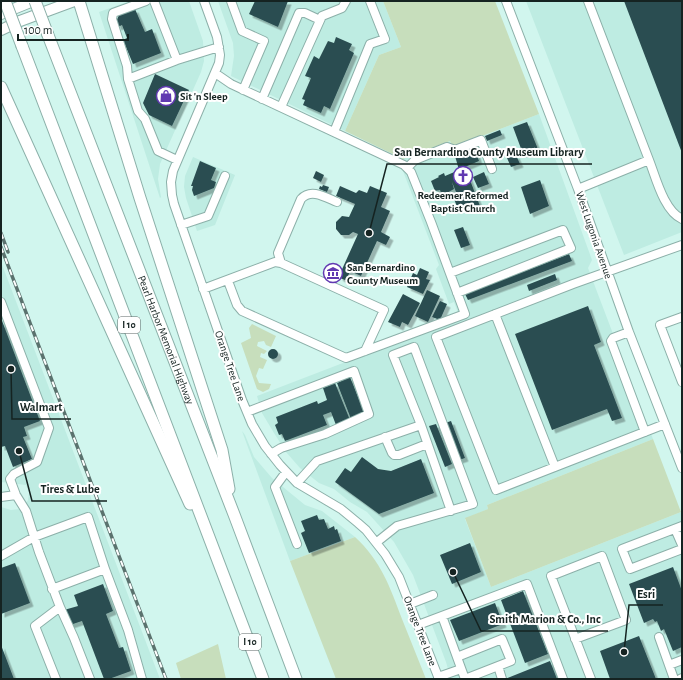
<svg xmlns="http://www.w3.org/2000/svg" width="683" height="680" viewBox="0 0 683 680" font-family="'Alegreya Sans',sans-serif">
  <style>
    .built { fill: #beece2 }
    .green { fill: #c7debc }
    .building { fill: #2c4e51; filter: url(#shadow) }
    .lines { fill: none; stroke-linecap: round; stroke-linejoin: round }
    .minor-casing { stroke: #8cb0a9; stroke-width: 10 }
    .major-casing { stroke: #8cb0a9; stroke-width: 12 }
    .highway-casing { stroke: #8cb0a9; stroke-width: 13 }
    .minor { stroke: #fff; stroke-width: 8 }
    .major { stroke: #fff; stroke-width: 10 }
    .highway { stroke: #fff; stroke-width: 11 }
    .rail-casing { stroke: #5b726e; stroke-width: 3.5 }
    .rail { stroke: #fff; stroke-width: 2; stroke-dasharray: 6; stroke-linecap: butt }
    .highway-bridge-casing { stroke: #8cb0a9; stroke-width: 13; stroke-linecap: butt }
    .highway-bridge { stroke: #fff; stroke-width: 11 }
    .labels { text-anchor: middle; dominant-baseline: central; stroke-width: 4; stroke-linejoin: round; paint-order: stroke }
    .shield { fill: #fff; stroke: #5b6564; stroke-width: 1 }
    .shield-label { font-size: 10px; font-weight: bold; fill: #152321 }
    .poi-label { font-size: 11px; font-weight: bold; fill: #152321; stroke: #fff; text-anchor: start }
    .street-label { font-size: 11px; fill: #152321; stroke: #fff }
    .leader { fill: none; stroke: #152321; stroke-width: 1.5 }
    .callout-dot { fill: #152321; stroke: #fff; stroke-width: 1.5 }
    .callout-label { font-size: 12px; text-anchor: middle; font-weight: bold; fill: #152321; stroke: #fff; stroke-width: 4; stroke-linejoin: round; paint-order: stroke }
  </style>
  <defs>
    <filter id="shadow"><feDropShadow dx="3.5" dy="3.5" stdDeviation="0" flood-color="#0004"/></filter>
  </defs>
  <rect width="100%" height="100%" fill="#d1f6ee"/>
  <path class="built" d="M130,1H189L203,41L204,61L201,72L160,164L158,179L161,197L160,198L99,12Z
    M218,1H383L401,47L379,55L345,131L231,76L234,56L233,43Z
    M526,1H682V232L624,255Z
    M539,114L592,260L588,268L653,439L487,505L488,509L465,519L491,587L681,512L682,679H451L446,662L413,575L394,542L367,512L350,502L334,489L319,483L300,468L286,452L274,433L262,413L257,396L460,318L454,302L449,304L436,269L439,265L403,171V159L450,141L453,147Z
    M193,157L235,175L215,225L197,231L186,198L184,187L185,176Z
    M1,262L160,679H1V507L11,510L19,509L24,506L28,500L29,493L26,485L1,482Z
    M242,431L245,435L254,457L272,478L305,505L322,511L355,537L290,561Z"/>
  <path class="green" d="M383,1H495L539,114L453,147L450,141L403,159L345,131L379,55L401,47Z
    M252,324L276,336L271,347L266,345L264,341L258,342L257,346L267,351L264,354L261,353L260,357L267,360L263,369L259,368L256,376L259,383L271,384L269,389L263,392L257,389L241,343L251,338L249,328Z
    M653,439L681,512L491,587L465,518L488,509L487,505Z
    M355,537C381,561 390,587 402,619C410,639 418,659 426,679H336L290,561Z
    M218,644L226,679H181L176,663Z"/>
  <path class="building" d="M255,1H288L278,27L249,14Z
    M624,1H682V153Z
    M135,9L145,32L152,29L161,53L133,64L123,40L127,38L122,25L118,27L116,22L119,15Z
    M336,37L352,44L349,50L354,53L330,109L324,106L321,113L303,105L305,100L302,99L311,78L305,76L314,56L319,59L328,41L334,43Z
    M155,74L189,90L172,126L149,115L143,103Z
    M527,122L538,149L523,154L513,127Z
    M500,130L502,135L487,141L485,136Z
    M475,149L479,161L465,167L480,206L470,210L468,205L458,209L452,194L456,192L452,182L454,189L445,194L444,192L441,193L440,190L435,191L431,181L439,177L438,176L444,173L445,176L459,170L455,156Z
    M516,155L520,164L511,167L507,158Z
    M200,161L216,168L211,180L216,182L214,188L194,196L192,190L193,186H191Z
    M316,171L324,175L321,182L313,178Z
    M484,172L489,184L478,188L473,177Z
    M540,180L549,206L530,214L521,187Z
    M323,185L329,187L327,192L319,189L320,186L322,187Z
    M340,186L356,193L359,190L367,193L370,186L387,193L381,207L390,211L381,232L390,237L386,245L377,241L361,276L350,271L347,279L345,280L340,278L339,276L358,234L353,232L349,235H341L336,229V222L342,216L349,217L355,204L336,196Z
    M463,227L470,245L461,248L454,230Z
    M569,254L572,261L468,300L465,294Z
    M420,268L429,272L426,279L430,280L423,294L407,287L413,273L417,275Z
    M555,274L557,280L529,291L527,285Z
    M427,290L440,296L428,322L415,316Z
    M403,294L420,303L408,325L402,322L400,327L388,322Z
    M440,301L447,304L440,320L432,317Z
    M588,306L601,342L594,345L622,418L612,421L607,409L552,430L515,334Z
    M1,318L40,421L24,427L27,436L23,437L32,459L13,467L5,446L1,447Z
    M268 354a5 5 0 1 1 10 0a5 5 0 1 1-10 0Z
    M350,377L365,414L351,419L337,383Z
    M335,383L350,420L336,425L331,412L323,415L327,425L285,441L282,434L279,435L275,425L278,423L276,417L317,401L318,404L327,400L323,388Z
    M451,421L465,458L459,460L445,423Z
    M436,424L452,464L445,467L429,426Z
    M362,457L378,469L391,471L421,459L434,493L379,514L335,482L345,468L351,472Z
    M317,515L319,520L324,519L328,529L334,526L335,530L337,529L341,541L309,553L301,533L305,531L301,521Z
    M470,543L481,572L452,584L440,555Z
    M15,563L30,603L1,614V568Z
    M673,567L682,591V647L673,651L664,629L661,631L657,621L655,622L653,619L644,623L629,584Z
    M103,584L113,611L106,614L119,648L123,647L131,671L109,679H104L82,621L70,625L64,610L78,606L74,595Z
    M523,591L548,654L525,663L501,600Z
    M495,603L503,624L459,641L450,620Z
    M639,636L656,679H610L600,651Z
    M1,645L14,679H1Z
    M550,661L557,679H505Z"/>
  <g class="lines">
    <defs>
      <path id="minor" d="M154,1L177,60
        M204,1L217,37L220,55L219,63L173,171L171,182L172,195L174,204L242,400L252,424L265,446L280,465L297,483L341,509L358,523L366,530L385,554L399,577L439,679
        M231,1L242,31L264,41L243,90
        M506,1L578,189L629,332L682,468
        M588,1L649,160
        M215,73L231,84L404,165L411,172L431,222L465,314L346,358L242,311L237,305L228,281
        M128,79L127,66L112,19L113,13L146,1
        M262,99L299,13H305L320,20
        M281,107L322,16L342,8L346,1
        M334,132L370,44L385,39L370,1
        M177,160L158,151L145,119L138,111L128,79L177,60L219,47
        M407,168L415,160L447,147L455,150L481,140L492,169
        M578,189L649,160C656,178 664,211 682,219
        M181,225L208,216L225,176
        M281,263L278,253L301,199C311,188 325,197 337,202
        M450,273L563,230L571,248L457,293
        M203,289L275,262L281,263L384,310L365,351
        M1,302L49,428L37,462L14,474L10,479L16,495L26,511L39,552L60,607L35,626L56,679
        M495,314L555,467
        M682,317L660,325L682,382
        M629,332L613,338L611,341L645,432
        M247,412L354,371L369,414L325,434L281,448L271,454
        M665,424L496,490L436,337L573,284L682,245
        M421,425L451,511
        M385,437L392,453L394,455H399L427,444
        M286,472L275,487L297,544
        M297,483L317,461L421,425L393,355L414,347L473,504L397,526L377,542
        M1,497L16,495
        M682,526L622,549L630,569L682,549
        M675,529L682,545
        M1,556L34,537L88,517L105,569
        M52,589L105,569L128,630L142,679
        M410,604L433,595
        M60,607L74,638L90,679
        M442,616L465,679
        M418,625L527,584L563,679
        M659,637L674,679
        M575,639L626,620L602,556L551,576L591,679
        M457,657L502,639L511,661L465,679
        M669,665L682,660
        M498,666L502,679
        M438,677L461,669
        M680,679L682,678"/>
      <path id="major" d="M1,14L33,1
        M1,30L20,21L74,1"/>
      <g id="highway">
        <path d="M79,1L140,198L222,450L229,489"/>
        <path id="s1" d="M48,35L235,517L296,679"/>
        <path d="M22,46L263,679"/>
        <path d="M1,87L190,504"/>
      </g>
    </defs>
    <use href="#minor" class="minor-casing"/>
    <use href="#major" class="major-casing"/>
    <use href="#highway" class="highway-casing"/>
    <use href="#minor" class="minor"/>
    <use href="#major" class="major"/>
    <use href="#highway" class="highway"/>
    <defs>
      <path id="rail" d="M1,233L8,252
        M1,247L166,679"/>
    </defs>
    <use href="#rail" class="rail-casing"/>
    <use href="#rail" class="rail"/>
    <defs>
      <path id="highway-bridge" d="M5,1L22,46
        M35,1L48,35"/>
    </defs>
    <use href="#highway-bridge" class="highway-bridge-casing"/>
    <use href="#highway-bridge" class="highway-bridge"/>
  </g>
  <defs>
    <symbol id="shop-ring" viewBox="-11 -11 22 22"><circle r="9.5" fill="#fff" stroke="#6139b1" stroke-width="1.5"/><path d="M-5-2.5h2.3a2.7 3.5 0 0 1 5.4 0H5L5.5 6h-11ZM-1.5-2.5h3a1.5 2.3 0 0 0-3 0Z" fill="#6139b1"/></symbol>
    <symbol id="church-ring" viewBox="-11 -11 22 22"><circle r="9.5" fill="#fff" stroke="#6139b1" stroke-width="1.5"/><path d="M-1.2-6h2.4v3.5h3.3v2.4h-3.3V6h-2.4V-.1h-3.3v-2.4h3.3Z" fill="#6139b1"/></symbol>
    <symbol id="museum-ring" viewBox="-11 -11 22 22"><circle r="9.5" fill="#fff" stroke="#6139b1" stroke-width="1.5"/><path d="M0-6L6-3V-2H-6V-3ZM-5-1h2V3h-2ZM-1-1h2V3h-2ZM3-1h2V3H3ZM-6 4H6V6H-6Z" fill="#6139b1"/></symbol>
  </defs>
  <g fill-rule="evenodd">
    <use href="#shop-ring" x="155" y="85" width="22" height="22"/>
    <use href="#church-ring" x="452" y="165" width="22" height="22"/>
    <use href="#museum-ring" x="322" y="262" width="22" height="22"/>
  </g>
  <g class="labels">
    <g class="shield">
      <rect x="118" y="317" width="22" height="16" rx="3"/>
      <rect x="239" y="634" width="22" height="16" rx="3"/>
    </g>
    <g class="shield-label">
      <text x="129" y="325">I 10</text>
      <text x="250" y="642">I 10</text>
    </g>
    <g class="poi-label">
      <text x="180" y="96">Sit 'n Sleep</text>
      <text x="463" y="195" text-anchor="middle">Redeemer Reformed<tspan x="463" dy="13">Baptist Church</tspan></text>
      <text x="347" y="267">San Bernardino<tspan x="347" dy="13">County Museum</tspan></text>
    </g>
    <g class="street-label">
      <text transform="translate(594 235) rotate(71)">West Lugonia Avenue</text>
      <text stroke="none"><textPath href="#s1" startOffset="327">Pearl Harbor Memorial Highway</textPath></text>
      <text transform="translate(230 366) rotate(71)">Orange Tree Lane</text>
      <text transform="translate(420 631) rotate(69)">Orange Tree Lane</text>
    </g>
  </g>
  <path class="leader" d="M369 233L387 164H592M11 369L12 419H71M19 451L32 501H107M624 652L629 605H663M453 572L481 631H608"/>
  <g class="callout-dot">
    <circle cx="369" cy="233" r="4"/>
    <circle cx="11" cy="369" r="4"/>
    <circle cx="19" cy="451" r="4"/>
    <circle cx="624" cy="652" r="4"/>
    <circle cx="453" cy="572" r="4"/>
  </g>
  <g class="callout-label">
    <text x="489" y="156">San Bernardino County Museum Library</text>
    <text x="41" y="411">Walmart</text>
    <text x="70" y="493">Tires &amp; Lube</text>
    <text x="646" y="598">Esri</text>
    <text x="545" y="623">Smith Marion &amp; Co., Inc</text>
  </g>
  <rect width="683" height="680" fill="none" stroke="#152321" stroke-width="4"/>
  <path d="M18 34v6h110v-6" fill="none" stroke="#152321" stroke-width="2"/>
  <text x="24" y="34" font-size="12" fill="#152321" stroke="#ffffff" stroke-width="3" paint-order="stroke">100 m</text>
</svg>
